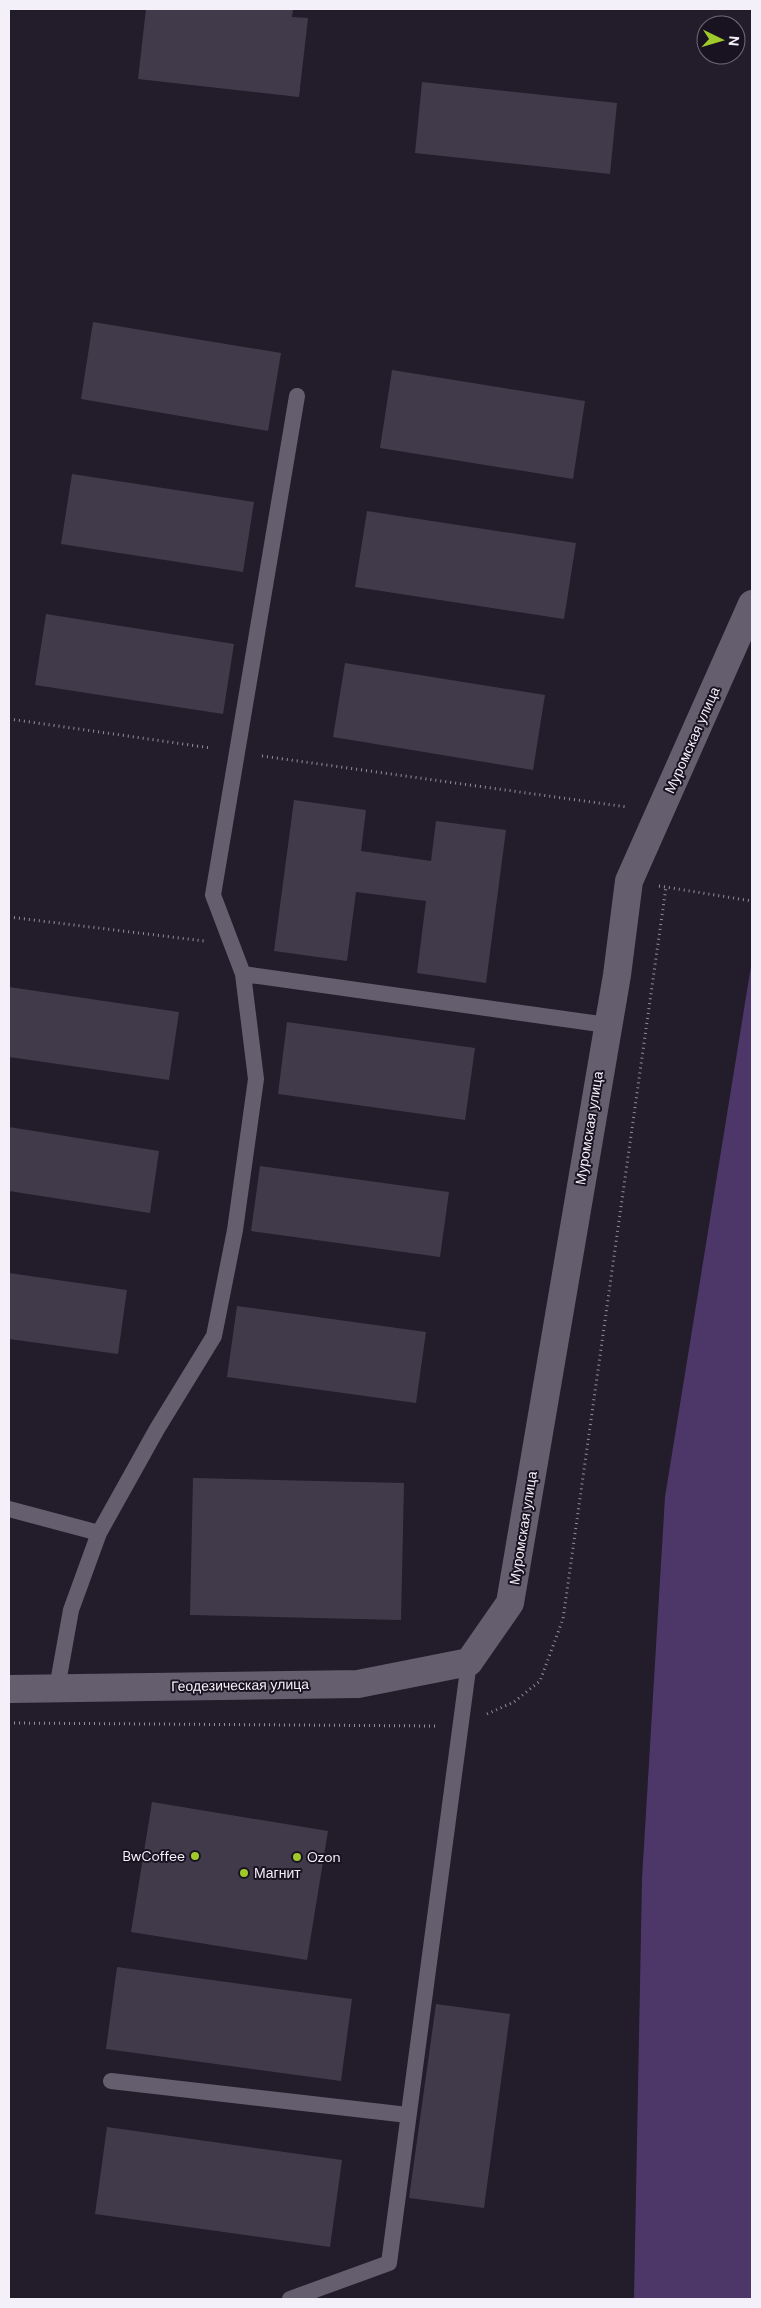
<svg xmlns="http://www.w3.org/2000/svg" width="761" height="2308" viewBox="0 0 761 2308" font-family="'DM Sans',sans-serif">
  <style>
    .green { fill: #4d3768 }
    .building { fill: #413a4a }
    .lines { fill: none; stroke-linecap: round; stroke-linejoin: round }
    .path { stroke: #938e9a; stroke-width: 3; stroke-dasharray: 1 4; stroke-linecap: butt }
    .lane { stroke: #655e6f; stroke-width: 16 }
    .street { stroke: #655e6f; stroke-width: 28 }
    .poi-dot { fill: #a0c92b; stroke: #191321; stroke-width: 2 }
    .labels { text-anchor: middle; dominant-baseline: central; stroke-width: 4; stroke-linejoin: round; paint-order: stroke }
    .street-label { font-size: 14px; fill: #f4f0fa; stroke: #191321 }
    .poi-label { font-size: 14px; fill: #f4f0fa; stroke: #191321; text-anchor: start }
  </style>
  <rect width="100%" height="100%" fill="#221c2b"/>
  <path class="green" d="M752,960V2299H634L642,1879L665,1497Z"/>
  <path class="building" d="M146,9H278L293,10L292,17L308,18L299,97L138,79Z
    M422,82L617,103L610,174L415,153Z
    M93,322L281,353L268,431L81,399Z
    M392,370L585,401L573,479L380,448Z
    M72,474L254,502L243,572L61,544Z
    M367,511L576,543L564,619L355,587Z
    M46,614L234,644L223,714L35,685Z
    M345,663L545,695L533,770L333,737Z
    M294,800L366,810L361,851L431,861L436,821L506,830L486,983L417,973L426,901L356,892L347,961L274,951Z
    M9,987L179,1012L169,1080L9,1057Z
    M287,1022L475,1048L465,1120L278,1094Z
    M9,1127L159,1151L150,1213L9,1191Z
    M260,1166L449,1192L440,1257L251,1231Z
    M9,1273L127,1290L118,1354L9,1339Z
    M237,1306L426,1332L416,1403L227,1377Z
    M193,1478L404,1483L401,1620L190,1615Z
    M152,1802L328,1831L307,1960L131,1932Z
    M117,1967L352,1999L341,2081L106,2049Z
    M436,2004L510,2014L484,2208L409,2198Z
    M107,2127L342,2160L330,2247L95,2214Z"/>
  <g class="lines">
    <path class="path" d="M9,719L211,748
      M262,756L627,807
      M659,886L752,901
      M9,917L204,941
      M487,1714L514,1702L540,1681L563,1619L666,887
      M9,1723L436,1726"/>
    <path class="lane" d="M243,974L213,895L297,396
      M9,1509L99,1533
      M57,1688L71,1610L99,1533L157,1429L214,1336L235,1230L256,1079L243,974L607,1025
      M111,2081L408,2115
      M290,2299L389,2263L469,1662"/>
    <path class="street" d="M9,1689L358,1684L469,1662L510,1603L617,975L629,881L752,604"/>
  </g>
  <g class="poi-dot">
    <circle cx="195" cy="1856" r="5"/>
    <circle cx="297" cy="1857" r="5"/>
    <circle cx="244" cy="1873" r="5"/>
  </g>
  <g class="labels">
    <g class="street-label">
      <text transform="translate(692 740) rotate(-66)">Муромская улица</text>
      <text transform="translate(589 1128) rotate(-81)">Муромская улица</text>
      <text transform="translate(523 1528) rotate(-81)">Муромская улица</text>
      <text transform="translate(240 1685) rotate(-1)">Геодезическая улица</text>
    </g>
    <g class="poi-label">
      <text x="185" y="1856" text-anchor="end">BwCoffee</text>
      <text x="307" y="1857">Ozon</text>
      <text x="254" y="1873">Магнит</text>
    </g>
  </g>
  <rect width="761" height="2308" fill="none" stroke="#f4f0fa" stroke-width="20"/>
  <g transform="translate(721 40) rotate(95)"><circle r="24" fill="#191321" stroke="#716b78"/>
  <path d="M0-4L9 19L0 12L-9 19Z" fill="#a0c92b"/>
  <text y="-8" font-size="14" font-weight="bold" text-anchor="middle" fill="#f4f0fa">N</text>
  </g>
</svg>
